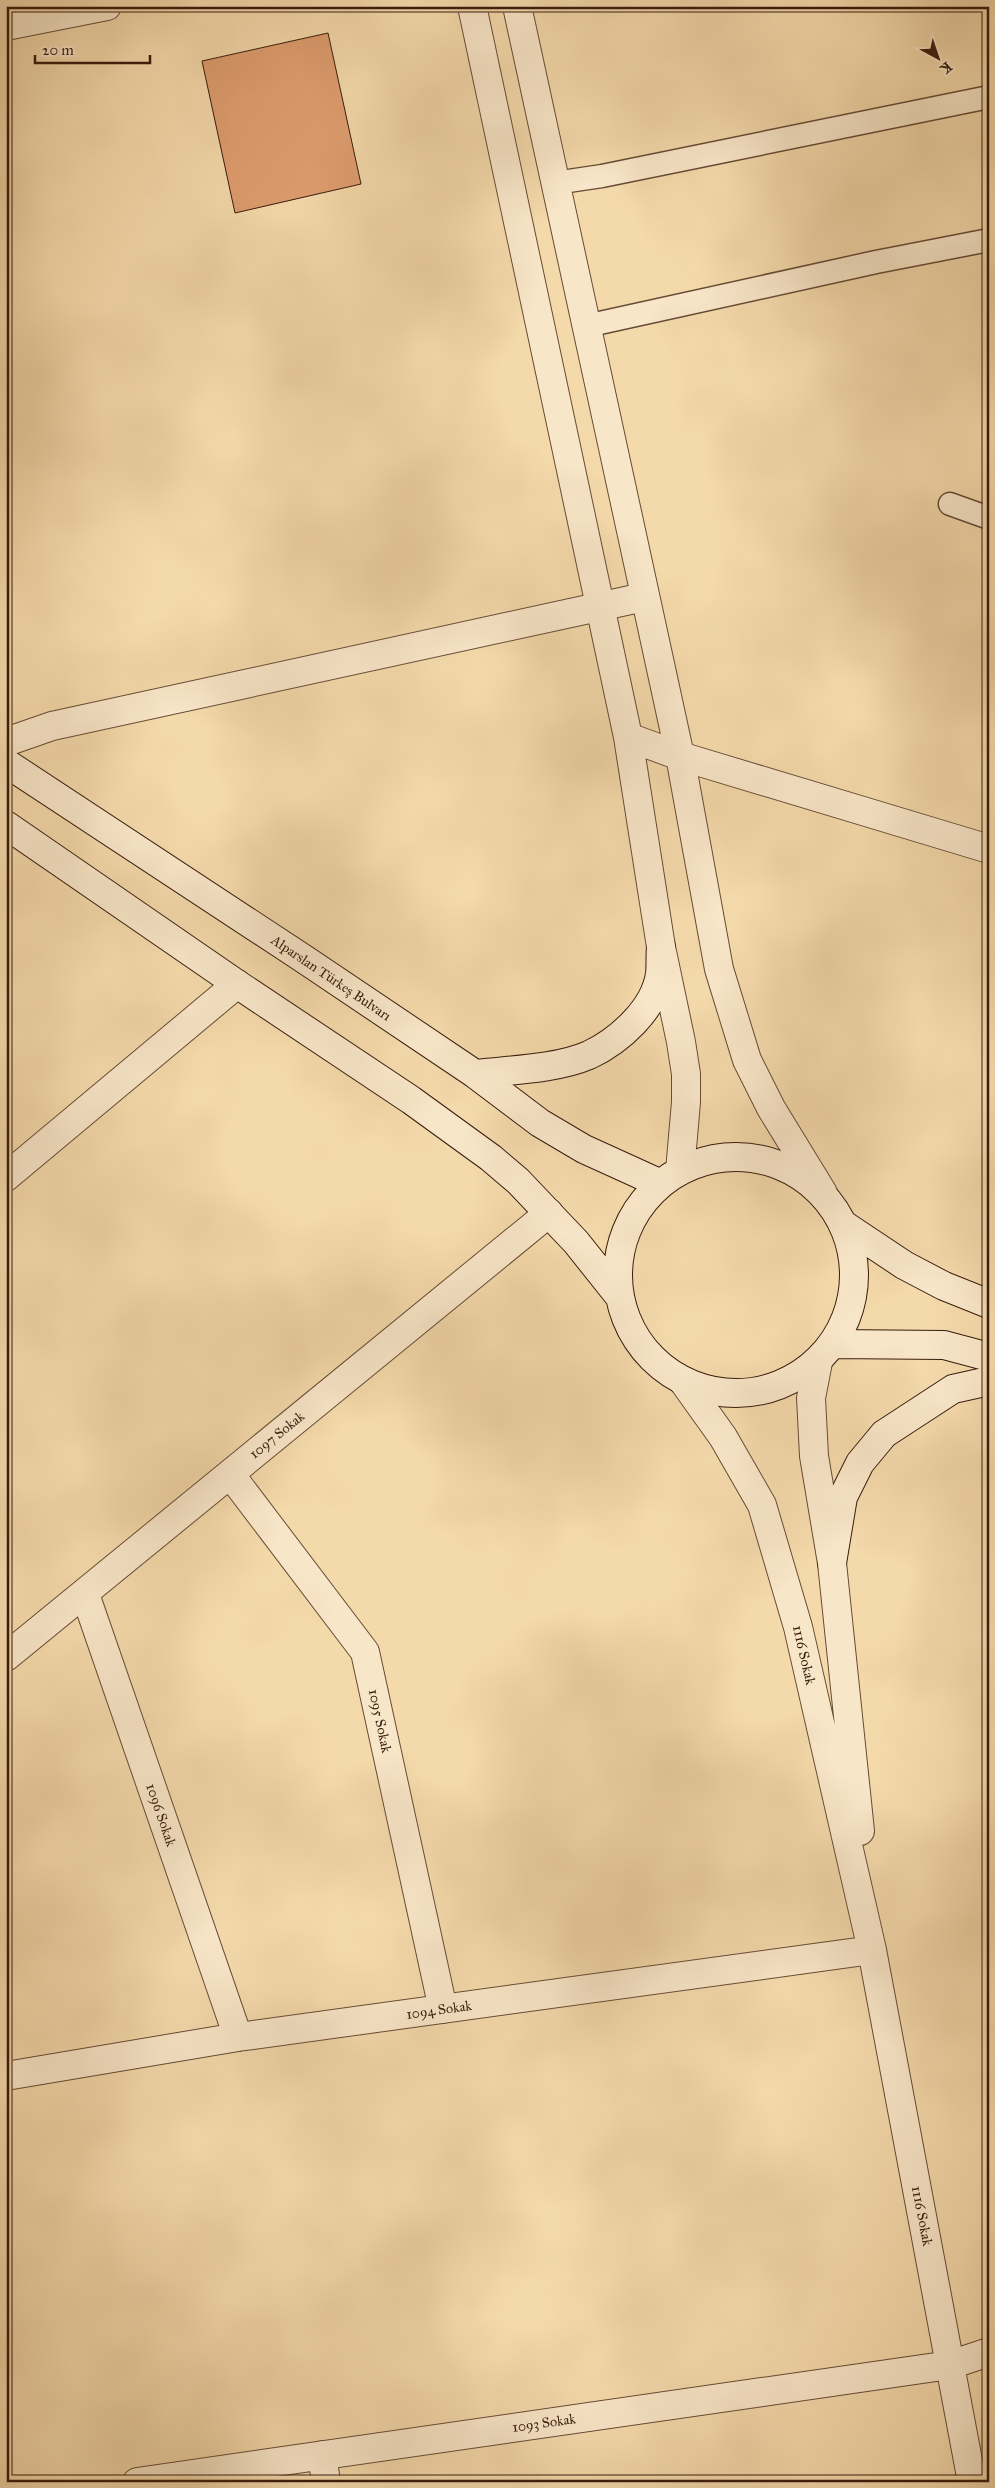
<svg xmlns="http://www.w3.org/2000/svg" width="995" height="2488" viewBox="0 0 995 2488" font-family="'IM FELL Great Primer',serif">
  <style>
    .building { fill: #de9d6f; stroke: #381c0e }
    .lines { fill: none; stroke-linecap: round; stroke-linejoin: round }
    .service-casing { stroke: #674b35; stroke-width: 25 }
    .minor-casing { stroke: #674b35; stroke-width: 30 }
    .tertiary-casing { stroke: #674b35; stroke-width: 30 }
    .secondary-casing { stroke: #381c0e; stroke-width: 30 }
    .service { stroke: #f8e6c8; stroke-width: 22 }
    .minor { stroke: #f8e6c8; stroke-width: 28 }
    .tertiary { stroke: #f8e6c8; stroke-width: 28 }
    .secondary { stroke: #f8e6c8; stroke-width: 28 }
    .labels { text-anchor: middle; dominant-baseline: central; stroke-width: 4.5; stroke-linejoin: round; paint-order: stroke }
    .street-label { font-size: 14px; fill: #381c0e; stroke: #f8e6c8 }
  </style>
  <rect width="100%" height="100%" fill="#f4d9ab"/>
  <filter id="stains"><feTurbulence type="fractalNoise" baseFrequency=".004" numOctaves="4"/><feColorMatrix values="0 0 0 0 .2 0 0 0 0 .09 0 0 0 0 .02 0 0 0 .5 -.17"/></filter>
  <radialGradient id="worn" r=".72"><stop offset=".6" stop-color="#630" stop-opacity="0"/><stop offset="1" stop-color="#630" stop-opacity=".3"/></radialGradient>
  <path class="building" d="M328,33L361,184L235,213L202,61Z"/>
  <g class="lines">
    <defs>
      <path id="service" d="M555,183L602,176L989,97
        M586,326L876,262L989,240
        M950,504L989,518"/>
      <path id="minor" d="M472,6L628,737L661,947L681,1042L686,1074V1102L680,1171
        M517,6L680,756L719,969L747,1060L771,1108L823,1193
        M628,737L680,756L989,849
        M6,742L52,726L644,597
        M6,1177L237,984
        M818,1362L811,1398L814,1456L832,1563L860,1831
        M683,1381L723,1437L762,1505L798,1627L872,1950L972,2482
        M230,1474L365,1652L443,2009
        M85,1594L238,2037
        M6,1657L549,1213
        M6,2076L238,2037L872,1950
        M322,2455L326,2482
        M137,2482L950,2365L989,2352"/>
      <path id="tertiary" d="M6,26L107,6"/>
      <path id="secondary" d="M6,763L304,959L475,1074L540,1123L584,1149L661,1184
        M6,825L237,984L411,1100L491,1158L518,1181L576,1242L619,1296
        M475,1074C510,1070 557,1069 589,1055C619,1041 655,1009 660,974C661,965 660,956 661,947
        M618 1275a118 118 0 1 1 236 0a118 118 0 1 1-236 0Z
        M844,1225L904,1265L944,1286L989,1304
        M833,1344L944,1345L989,1357
        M832,1563L843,1497L860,1463L884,1434L953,1389L989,1381"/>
    </defs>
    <use href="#service" class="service-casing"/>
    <use href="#minor" class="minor-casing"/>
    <use href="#tertiary" class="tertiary-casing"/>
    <use href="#secondary" class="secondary-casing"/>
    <use href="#service" class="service"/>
    <use href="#minor" class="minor"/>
    <use href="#tertiary" class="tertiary"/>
    <use href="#secondary" class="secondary"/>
  </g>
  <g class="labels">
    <g class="street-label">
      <text transform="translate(331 978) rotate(34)">Alparslan Türkeş Bulvarı</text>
      <text transform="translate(277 1435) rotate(-39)">1097 Sokak</text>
      <text transform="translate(804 1655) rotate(77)">1116 Sokak</text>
      <text transform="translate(380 1721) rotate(78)">1095 Sokak</text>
      <text transform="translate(161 1815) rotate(71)">1096 Sokak</text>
      <text transform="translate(439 2010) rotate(-8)">1094 Sokak</text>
      <text transform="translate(922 2216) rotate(79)">1116 Sokak</text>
      <text transform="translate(544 2423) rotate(-8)">1093 Sokak</text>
    </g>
  </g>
  <rect width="995" height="2488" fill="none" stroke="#f4d9ab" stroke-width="25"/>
  <rect x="8" y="8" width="980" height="2473" fill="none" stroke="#381c0e" stroke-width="2.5"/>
  <rect x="12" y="12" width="970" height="2463" fill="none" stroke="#381c0e"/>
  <g transform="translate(938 58) rotate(140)" stroke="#f8e6c8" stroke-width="4" paint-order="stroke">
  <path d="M0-4L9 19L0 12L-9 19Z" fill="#381c0e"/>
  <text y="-8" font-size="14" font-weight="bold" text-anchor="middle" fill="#381c0e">K</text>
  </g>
  <path d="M35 55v8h115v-8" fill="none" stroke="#381c0e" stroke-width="2.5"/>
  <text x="42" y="55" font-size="15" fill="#381c0e" stroke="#f8e6c8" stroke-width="4" paint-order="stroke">20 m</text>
  <rect width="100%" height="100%" filter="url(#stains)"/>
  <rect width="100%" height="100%" fill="url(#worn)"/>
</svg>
